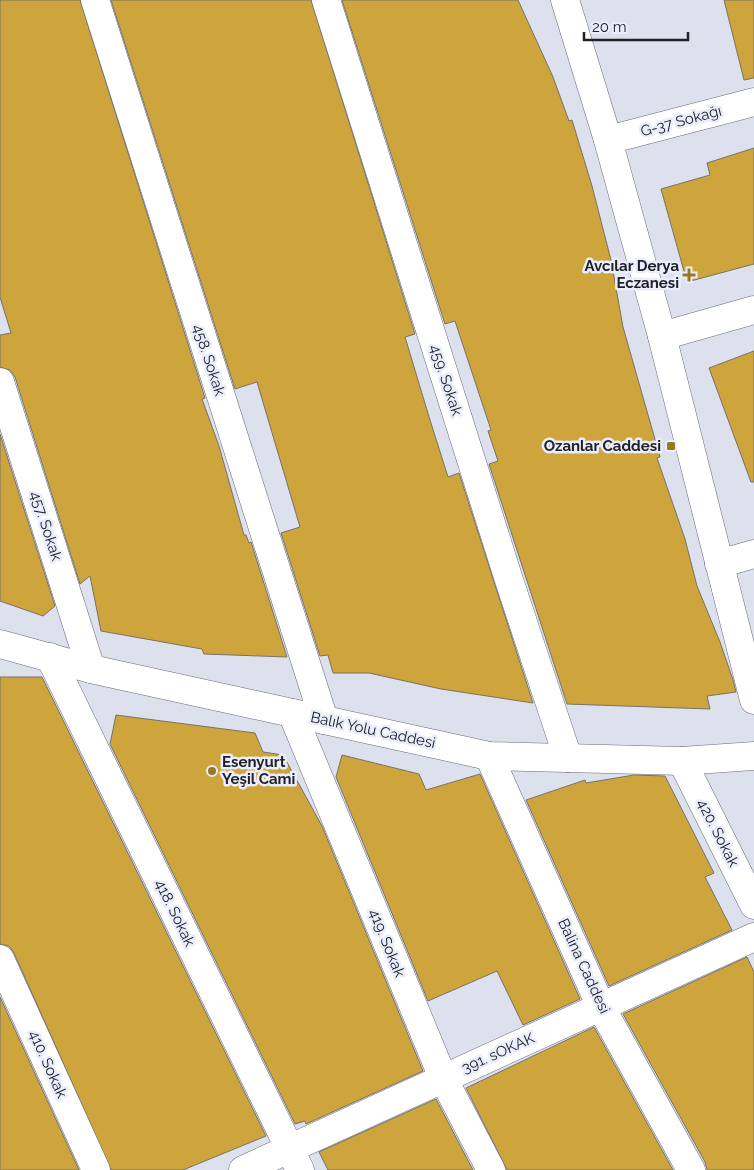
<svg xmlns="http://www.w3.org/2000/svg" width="754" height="1170" viewBox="0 0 754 1170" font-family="Raleway,sans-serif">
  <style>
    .building { fill: #cea43d; stroke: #777267 }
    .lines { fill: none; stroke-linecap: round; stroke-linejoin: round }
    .street-casing { stroke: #676a76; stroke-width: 29 }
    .secondary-casing { stroke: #676a76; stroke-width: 29 }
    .street { stroke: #fff; stroke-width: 28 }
    .secondary { stroke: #fff; stroke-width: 28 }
    .poi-dot { fill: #997822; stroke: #eaeefc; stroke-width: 2 }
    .labels { text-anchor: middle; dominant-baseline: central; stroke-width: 5; stroke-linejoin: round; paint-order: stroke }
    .street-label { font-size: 15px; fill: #212227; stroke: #eaeefc }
    .poi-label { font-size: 15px; font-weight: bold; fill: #212227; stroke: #eaeefc; text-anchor: end }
  </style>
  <rect width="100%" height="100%" fill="#dde1ee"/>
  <path class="building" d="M0,0H80L205,398L202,399L219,446L244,535H246L249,543L251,542L287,657L204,654L202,649L101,631L90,576L80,584L15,377L10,370L0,367V335L11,333L0,297Z
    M111,0H311L415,334L405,337L430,420L448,477L459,473L533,703L441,689L369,673H333L328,655L320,656L281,533L300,527L257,382L235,389Z
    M342,0H518L553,77L569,121L572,120L592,186L611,260L623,327L660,457L657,458L685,539L697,586L720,642L733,680L736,692L707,696L710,709L567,704L489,464L498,461L488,431L491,430L455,321L445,324Z
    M724,0H754V78L744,80Z
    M754,148V264L687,282L661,189L710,175L707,163Z
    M754,351V482H751L709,368Z
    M0,434L55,606L43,616L0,601Z
    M0,677H42L266,1136L183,1170H111L14,953L9,946L0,944Z
    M116,715L255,733L263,752L283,755L322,826L423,1071L306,1124L305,1121L295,1124L110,744Z
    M342,755L419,774L426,790L480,774L580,999L523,1025L497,971L428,1001L336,777Z
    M634,775L665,776L714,873L705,877L732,930L609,986L526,800L585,780L586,783Z
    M747,957L754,972V1170H707L705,1162L623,1014Z
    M0,997L79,1170H0Z
    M594,1027L673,1170H507L466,1088Z
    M436,1099L473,1170H328L319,1152Z"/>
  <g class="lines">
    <defs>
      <path id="street" d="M95,0L324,720
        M326,0L509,580L568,758
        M608,140L754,102
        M662,336L754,310
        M0,382L91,669
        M719,564L754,554
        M50,657L300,1170
        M292,713L443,1078L491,1170
        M489,756L601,1007L691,1170
        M682,761L754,905
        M0,959L96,1170
        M243,1170L754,937"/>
      <path id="secondary" d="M565,0L608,140L662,336L754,700
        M0,644L91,669L489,756L682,761L754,756"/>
    </defs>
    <use href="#street" class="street-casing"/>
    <use href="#secondary" class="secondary-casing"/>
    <use href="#street" class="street"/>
    <use href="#secondary" class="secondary"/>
  </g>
  <g class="poi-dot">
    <path d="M686.5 267.5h5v5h5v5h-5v5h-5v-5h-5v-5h5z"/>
    <rect x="666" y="441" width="10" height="10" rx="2.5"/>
    <circle cx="212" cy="771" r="5"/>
  </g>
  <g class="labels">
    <g class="street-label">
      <text transform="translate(681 121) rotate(-15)">G-37 Sokağı</text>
      <text transform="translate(209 360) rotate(72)">458. Sokak</text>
      <text transform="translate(446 380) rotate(72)">459. Sokak</text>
      <text transform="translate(46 526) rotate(72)">457. Sokak</text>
      <text transform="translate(373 730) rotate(12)">Balık Yolu Caddesi</text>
      <text transform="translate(718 833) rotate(63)">420. Sokak</text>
      <text transform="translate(175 913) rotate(64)">418. Sokak</text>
      <text transform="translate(387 943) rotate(68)">419. Sokak</text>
      <text transform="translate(584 966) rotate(65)">Balina Caddesi</text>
      <text transform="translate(498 1053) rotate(-24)">391. sOKAK</text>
      <text transform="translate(48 1064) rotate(66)">410. Sokak</text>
    </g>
    <g class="poi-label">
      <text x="679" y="266">Avcılar Derya<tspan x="679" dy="17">Eczanesi</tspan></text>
      <text x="661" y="446">Ozanlar Caddesi</text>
      <text x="222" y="762" text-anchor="start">Esenyurt<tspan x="222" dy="17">Yeşil Cami</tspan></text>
    </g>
  </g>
  <path d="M584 32v8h104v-8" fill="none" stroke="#212227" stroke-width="2.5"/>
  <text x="592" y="32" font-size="15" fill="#212227" stroke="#eaeefc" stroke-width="4" paint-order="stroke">20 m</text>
</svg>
